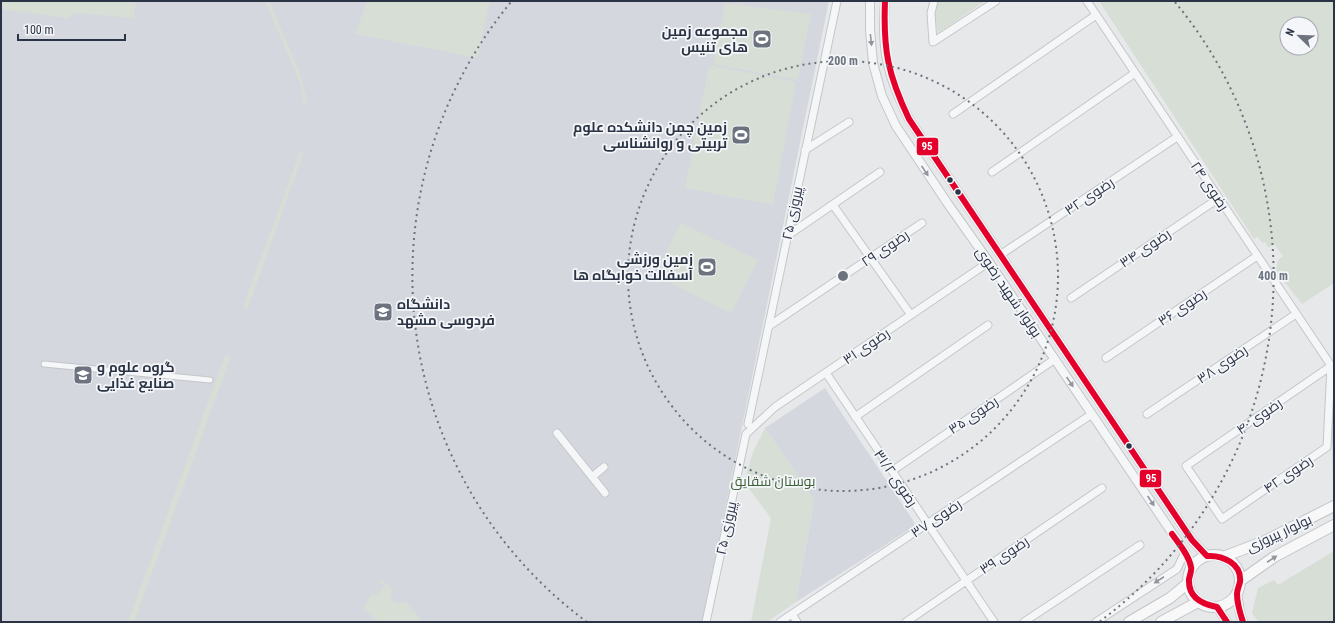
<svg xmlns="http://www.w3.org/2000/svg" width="1335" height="623" viewBox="0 0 1335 623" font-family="'Roboto Condensed',Cairo,sans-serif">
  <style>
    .built { fill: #d4d7dd }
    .green { fill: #d6ded6; fill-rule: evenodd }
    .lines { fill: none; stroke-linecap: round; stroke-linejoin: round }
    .stream { stroke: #b4c4d5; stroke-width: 2 }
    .pedestrian-casing { stroke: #c4c6c8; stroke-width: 7 }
    .minor-casing { stroke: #c4c6c8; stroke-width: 9 }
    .tertiary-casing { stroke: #c4c6c8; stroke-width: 10 }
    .primary-casing { stroke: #c2c5c8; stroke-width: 12 }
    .pedestrian { stroke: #f5f6f7; stroke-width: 5 }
    .minor { stroke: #f5f6f7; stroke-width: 7 }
    .tertiary { stroke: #f5f6f7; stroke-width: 8 }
    .primary { stroke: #f8f8f8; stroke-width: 10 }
    .bus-1-casing { stroke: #f4f6f9; stroke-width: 9 }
    .bus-1 { stroke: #e4002b; stroke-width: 6 }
    .oneway { fill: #90959e }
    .oneway2 { fill: #92969e }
    .ring { fill: none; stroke: #6c737f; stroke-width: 2; stroke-dasharray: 2 4 }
    .bus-dot { fill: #2b3445; stroke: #f4f6f9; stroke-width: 1.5 }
    .labels { text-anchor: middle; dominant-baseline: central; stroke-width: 3.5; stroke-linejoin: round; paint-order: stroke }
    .poi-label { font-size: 14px; font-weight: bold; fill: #2b3445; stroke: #f4f6f9; text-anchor: end }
    .street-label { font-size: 14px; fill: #2b3445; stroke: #f4f6f9 }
    .park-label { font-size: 14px; fill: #3f6138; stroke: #f4f6f9 }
    .centre { fill: #6c737f; stroke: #f4f6f9; stroke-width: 2 }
    .ring-label { font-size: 12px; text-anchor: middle; font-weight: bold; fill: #6c737f; stroke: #f4f6f9; stroke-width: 3.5; stroke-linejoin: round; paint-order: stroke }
    .line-badge { stroke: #f4f6f9; stroke-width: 1.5 }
    .badge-label { font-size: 11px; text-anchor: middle; font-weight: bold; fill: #fff }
  </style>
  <rect width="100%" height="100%" fill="#e6e8ea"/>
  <path class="built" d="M1,1H829L702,622H1Z
    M825,388L914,522V526L879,549L796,602L814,500L765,428Z"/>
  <path class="green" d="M1,1H136L134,18L76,13L67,18L1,9Z
    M265,1H270C281,35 302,66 307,102L306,104L303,103L301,86L296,73Z
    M367,1H490L478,58L355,34Z
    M938,1H985L938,33L935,13Z
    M1099,1H1334V283L1302,304L1276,271L1278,260L1283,256L1274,244L1269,248L1265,242L1262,243L1258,237L1254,239ZM1287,24H1311V48H1287Z
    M725,3L811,14L798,80L713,64Z
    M709,65L796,82L773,205L685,188Z
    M300,152L302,153L303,155L248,308L244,309L243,306Z
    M681,223L758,260L731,313L655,275Z
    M225,355H229L230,359L134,622H128Z
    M765,428L814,499L796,602L767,622H751L771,518L744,482L753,452Z
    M1334,551V622H1259L1252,613L1258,588L1274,580L1278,585Z
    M381,579L392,589L391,598L395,603L406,602L424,622H378L363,607L371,595L377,594L385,586L379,581Z"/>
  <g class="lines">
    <path class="stream" d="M1333,398L1334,482"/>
    <defs>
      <path id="pedestrian" d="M44,364L210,380"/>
      <path id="minor" d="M934,1L931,13L933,42L996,1
        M1087,1L1334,370
        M953,114L1096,15
        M805,150L849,122
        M992,172L1135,73
        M833,205L911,315
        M787,236L880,172
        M1000,255L1177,137
        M1071,298L1219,198
        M769,326L922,223
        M1106,358L1257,256
        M1331,366L1327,447L1222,519L1186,466Z
        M826,373L994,622
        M1147,414L1296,314
        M855,417L988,325
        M748,424L837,1
        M557,433L605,493
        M892,471L1055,359
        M592,477L604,467
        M792,614L797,622
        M706,622L746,434L775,407L989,262
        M780,622L1092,414
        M906,622L1102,488
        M1024,622L1140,545
        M1096,622L1177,569L1185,552"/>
      <path id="tertiary" d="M870,1V30L873,63L882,96L896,126L948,204L989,262L1185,552L1192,568
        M885,1C884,21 883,41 887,60C891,81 900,100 909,119L1192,540L1207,556
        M1237,592L1240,613L1243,622
        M1217,607L1227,622"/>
      <path id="primary" d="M1188 581a26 26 0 1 1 52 0a26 26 0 1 1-52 0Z
        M1223,557L1265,541L1334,506
        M1240,581L1274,557L1334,525
        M1129,622L1170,598L1188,583
        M1161,622L1198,602"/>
    </defs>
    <use href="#pedestrian" class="pedestrian-casing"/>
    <use href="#minor" class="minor-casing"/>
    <use href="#tertiary" class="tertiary-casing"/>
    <use href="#primary" class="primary-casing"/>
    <use href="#pedestrian" class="pedestrian"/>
    <use href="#minor" class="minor"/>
    <use href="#tertiary" class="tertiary"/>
    <use href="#primary" class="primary"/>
    <defs>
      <path id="bus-1" d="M885,1C883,50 888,75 909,119L1192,540L1207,556C1222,555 1242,563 1240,582C1239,586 1237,590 1237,594C1237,603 1240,613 1243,622
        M1172,534C1179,544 1189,555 1191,567C1192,570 1190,575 1189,579C1188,597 1201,604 1217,607L1227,622"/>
    </defs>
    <use href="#bus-1" class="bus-1-casing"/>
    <use href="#bus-1" class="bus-1"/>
  </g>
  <defs><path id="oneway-solid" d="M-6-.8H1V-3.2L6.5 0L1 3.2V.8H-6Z"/></defs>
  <g class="oneway">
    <use href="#oneway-solid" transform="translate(871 40) rotate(84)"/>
    <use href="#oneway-solid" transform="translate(925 171) rotate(56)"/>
    <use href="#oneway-solid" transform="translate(1070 382) rotate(56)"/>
    <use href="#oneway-solid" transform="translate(1151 501) rotate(56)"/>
    <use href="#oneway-solid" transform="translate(1159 580) rotate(147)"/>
  </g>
  <use class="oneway2" href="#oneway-solid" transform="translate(1272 559) rotate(-33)"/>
  <g class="ring">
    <circle cx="843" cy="276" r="215"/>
    <path d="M587 622A430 430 0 0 1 511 2M1175 2A430 430 0 0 1 1099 622"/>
  </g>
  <defs>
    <symbol id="stadium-square" viewBox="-11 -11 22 22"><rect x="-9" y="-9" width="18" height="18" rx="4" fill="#6c737f" stroke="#f4f6f9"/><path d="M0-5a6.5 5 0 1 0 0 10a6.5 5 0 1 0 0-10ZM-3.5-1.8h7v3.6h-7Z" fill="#fff"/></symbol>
    <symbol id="university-square" viewBox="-11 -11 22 22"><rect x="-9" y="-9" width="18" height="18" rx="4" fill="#6c737f" stroke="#f4f6f9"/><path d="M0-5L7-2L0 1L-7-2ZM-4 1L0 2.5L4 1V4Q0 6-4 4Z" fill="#fff"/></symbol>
  </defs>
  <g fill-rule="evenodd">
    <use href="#stadium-square" x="751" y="28" width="22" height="22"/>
    <use href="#stadium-square" x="730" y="124" width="22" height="22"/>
    <use href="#stadium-square" x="696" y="256" width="22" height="22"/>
    <use href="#university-square" x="372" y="301" width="22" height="22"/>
    <use href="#university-square" x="72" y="364" width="22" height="22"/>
  </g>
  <g class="bus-dot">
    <circle cx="950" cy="180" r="3.5"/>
    <circle cx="958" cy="192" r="3.5"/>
    <circle cx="1129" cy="446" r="3.5"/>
  </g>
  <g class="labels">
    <g class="poi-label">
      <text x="748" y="31">مجموعه زمین<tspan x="748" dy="16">های تنیس</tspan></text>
      <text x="727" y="127">زمین چمن دانشکده علوم<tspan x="727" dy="16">تربیتی و روانشناسی</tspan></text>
      <text x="693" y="259">زمین ورزشی<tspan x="693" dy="16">آسفالت خوابگاه ها</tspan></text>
      <text x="397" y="304" text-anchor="start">دانشگاه<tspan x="397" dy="16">فردوسی مشهد</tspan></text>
      <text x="97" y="367" text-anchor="start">گروه علوم و<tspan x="97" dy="16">صنایع غذایی</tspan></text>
    </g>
    <g class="street-label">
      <text transform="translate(1210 186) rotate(56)">رضوی ۲۴</text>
      <text transform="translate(1089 196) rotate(-34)">رضوی ۳۲</text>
      <text transform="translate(792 213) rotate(-78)">پیروزی ۲۵</text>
      <text transform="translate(885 248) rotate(-34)">رضوی ۲۹</text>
      <text transform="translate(1145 248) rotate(-34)">رضوی ۳۴</text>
      <text transform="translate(1009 292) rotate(56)">بولوار شهید رضوی</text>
      <text transform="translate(1182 307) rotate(-34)">رضوی ۳۶</text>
      <text transform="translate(866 346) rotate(-34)">رضوی ۳۱</text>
      <text transform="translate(1222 364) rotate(-34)">رضوی ۳۸</text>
      <text transform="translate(973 415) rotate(-34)">رضوی ۳۵</text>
      <text transform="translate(1259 416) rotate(-35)">رضوی ۴۰</text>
      <text transform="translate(1288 474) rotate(-34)">رضوی ۴۲</text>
      <text transform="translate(896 478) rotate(56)">رضوی ۳۱/۲</text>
      <text transform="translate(936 518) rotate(-34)">رضوی ۳۷</text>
      <text transform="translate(726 528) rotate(-78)">پیروزی ۲۵</text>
      <text transform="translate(1279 533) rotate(-25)">بولوار پیروزی</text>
      <text transform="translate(1004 555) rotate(-34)">رضوی ۳۹</text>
    </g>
    <g class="park-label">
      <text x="773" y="481">بوستان شقایق</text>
    </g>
  </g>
  <circle cx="843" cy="276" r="6" class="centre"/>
  <g class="ring-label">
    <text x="843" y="65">200 m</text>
    <text x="1273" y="280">400 m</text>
  </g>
  <g class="line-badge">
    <rect x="916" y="137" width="23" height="19" rx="4" fill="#e4002b"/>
    <rect x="1139" y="469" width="23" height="19" rx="4" fill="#e4002b"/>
  </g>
  <g class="badge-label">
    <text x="927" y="150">95</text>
    <text x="1151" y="482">95</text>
  </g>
  <rect width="1335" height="623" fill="none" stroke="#2b3445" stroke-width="4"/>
  <g transform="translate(1299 36) rotate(293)"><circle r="19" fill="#f4f6f9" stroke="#a4a8b1"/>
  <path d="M0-3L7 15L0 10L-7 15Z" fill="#6c737f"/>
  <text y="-6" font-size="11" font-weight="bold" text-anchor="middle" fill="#2b3445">N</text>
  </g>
  <path d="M18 34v6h107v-6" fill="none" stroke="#2b3445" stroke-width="2"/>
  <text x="24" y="34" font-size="12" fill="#2b3445" stroke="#f4f6f9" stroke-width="3" paint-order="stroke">100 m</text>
</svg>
